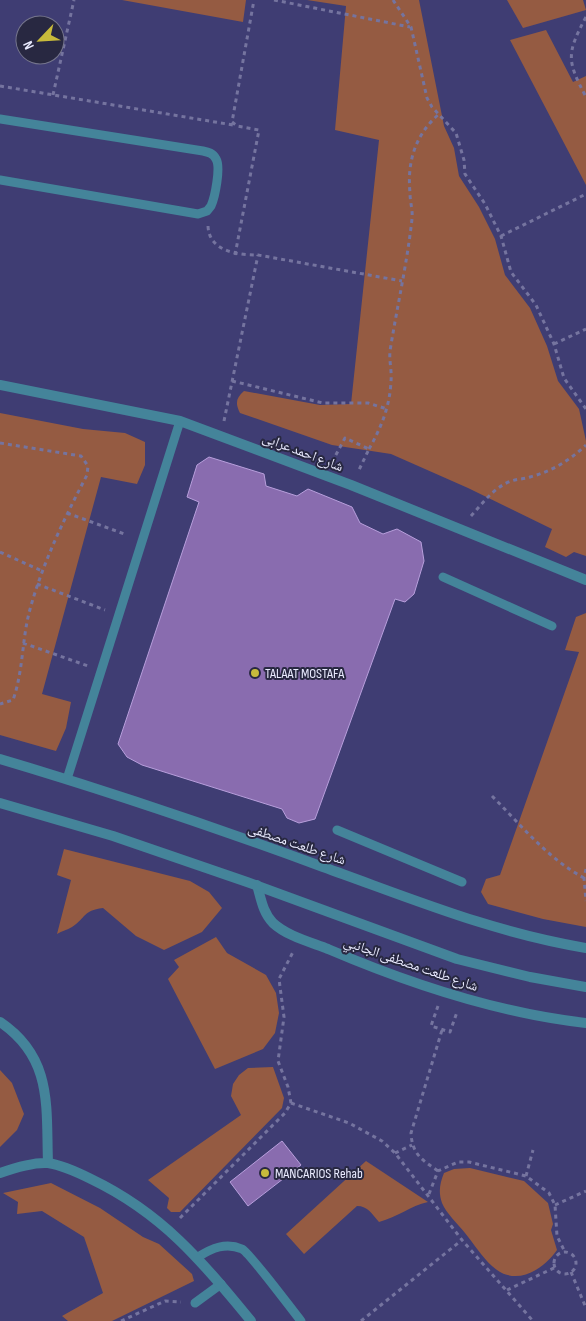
<svg xmlns="http://www.w3.org/2000/svg" width="586" height="1321" viewBox="0 0 586 1321" font-family="'Sofia Sans Condensed','Noto Naskh Arabic',sans-serif">
  <style>
    .green { fill: #955b42 }
    .building { fill: #896caf; stroke: #b89fdc }
    .lines { fill: none; stroke-linecap: round; stroke-linejoin: round }
    .path { stroke: #75749f; stroke-width: 3; stroke-dasharray: 4 4; stroke-linecap: butt }
    .service { stroke: #44849a; stroke-width: 9 }
    .minor { stroke: #44849a; stroke-width: 10 }
    .tertiary { stroke: #44849a; stroke-width: 10 }
    .poi-dot { fill: #c8bb3b; stroke: #282841; stroke-width: 2 }
    .labels { text-anchor: middle; dominant-baseline: central; stroke-width: 4; stroke-linejoin: round; paint-order: stroke }
    .street-label { font-size: 14px; fill: #eaebff; stroke: #282841 }
    .poi-label { font-size: 14px; fill: #eaebff; stroke: #282841; text-anchor: start }
  </style>
  <rect width="100%" height="100%" fill="#3f3d73"/>
  <path class="green" d="M122,0H246L243,22Z
    M307,0H419L444,126L454,148L459,176L479,207L495,239L505,275L530,308L547,346L558,381L579,409L586,441V556L574,552L566,557L545,547L552,529L468,488L391,454L332,445L240,413C235,403 236,398 244,391L320,405L351,404L379,140L335,130L346,6Z
    M507,0H583L586,10L523,28Z
    M546,30L573,82L586,76V185L510,40Z
    M0,413L83,429L125,433L145,442V465L137,484L101,477L42,694L71,702L66,728L56,751L0,735Z
    M586,613V927L543,919L488,904L481,892L486,879L500,875L579,652L565,650L576,617Z
    M64,849L190,881L209,892L222,908L202,932L164,950L136,936L103,908C82,911 87,917 72,927C67,930 62,931 57,934L71,880L57,875Z
    M216,937L227,953L266,975L276,993L279,1013L275,1033L263,1049L215,1069L168,979L179,967L174,960Z
    M273,1067L284,1098L282,1108L180,1212H171L167,1208L169,1198L148,1180L241,1115L231,1096L233,1084L239,1075L248,1068Z
    M0,1070L12,1083L24,1114L17,1130L0,1147Z
    M366,1161L428,1202C410,1206 398,1217 379,1222C372,1214 368,1206 357,1206L304,1254L286,1234Z
    M470,1168L524,1181L548,1203L553,1224L551,1230L557,1250C543,1270 515,1288 492,1266C482,1257 474,1244 465,1233C458,1224 446,1213 442,1203C438,1192 440,1183 444,1173L454,1169Z
    M51,1183L100,1208L143,1237L159,1244L192,1274L194,1281L112,1321H68L62,1316L103,1293L84,1237L42,1211L17,1214L18,1202L3,1193Z"/>
  <path class="building" d="M209,457L264,474L266,486L297,496L308,489L352,507L360,523L383,534L397,529L421,542L424,561L414,594L405,602L395,599L315,819L299,823L287,818L282,809L142,765L127,757L118,744L199,502L187,497L197,465Z
    M282,1141L301,1165L248,1206L230,1182Z"/>
  <g class="lines">
    <path class="path" d="M274,0L410,27
      M393,0L411,27L427,98L432,107L456,133L464,160L465,174L485,204L501,236L511,272L536,305L554,344L564,378L586,409
      M586,17C566,54 567,61 586,97
      M0,86L233,125
      M53,95L74,0
      M208,226C209,252 239,255 258,255L402,281
      M501,236L586,194
      M235,255L259,130L237,126L232,122L254,0
      M554,344L586,329
      M232,381L323,403H368L387,409
      M224,421L258,255
      M0,443L81,456L88,466L87,475C64,519 42,564 29,613C22,641 23,672 13,700L0,704
      M369,449C381,428 390,406 391,381C392,371 389,361 390,351C397,307 407,264 412,219C413,211 410,202 410,193C407,162 415,135 439,114
      M332,462L345,438L369,449L358,472
      M67,513L127,535
      M471,516C483,503 493,488 511,481C517,479 524,479 530,477C552,471 569,461 586,445
      M0,552L42,571
      M37,584L105,610
      M23,643L88,666
      M492,796C521,825 547,858 584,878
      M586,869L584,878L586,901
      M438,1006L431,1026L450,1032L457,1012
      M291,1103L349,1123L382,1141L395,1153L462,1240L533,1321
      M395,1153L412,1145
      M438,1171C422,1160 412,1154 411,1133L442,1030
      M526,1176L533,1150
      M429,1194L438,1171L458,1162H469L526,1176L549,1193L555,1205L557,1236L565,1252
      M555,1205L586,1191
      M180,1218L285,1113L291,1103L288,1087L278,1061L284,1017L279,979L293,952
      M554 1263a11 11 0 1 1 22 0a11 11 0 1 1-22 0Z
      M571,1272L586,1308
      M507,1290L556,1267
      M121,1321L165,1301L181,1302
      M361,1321L462,1240"/>
    <path class="service" d="M0,119L203,151C208,152 213,153 216,159C221,167 215,197 211,206L207,211L198,214L0,180
      M443,577L552,626
      M67,779L180,421
      M337,830L462,882
      M198,1257C212,1248 226,1242 242,1249C250,1253 292,1310 301,1321
      M195,1303L221,1284"/>
    <path class="minor" d="M0,385L180,421L351,485L586,580
      M257,885C261,899 263,913 273,923C287,936 310,942 328,949C410,984 497,1013 586,1023
      M0,1022C53,1058 46,1106 48,1163
      M0,1173C14,1168 33,1162 48,1163C62,1165 79,1173 91,1179C162,1213 202,1261 251,1321"/>
    <path class="tertiary" d="M0,759C108,791 217,828 323,867C413,899 491,932 586,948
      M0,803L113,836L247,882L457,959L530,977L586,987"/>
  </g>
  <g class="poi-dot">
    <circle cx="255" cy="673" r="5"/>
    <circle cx="265" cy="1173" r="5"/>
  </g>
  <g class="labels">
    <g class="street-label">
      <text transform="translate(303 452) rotate(21)">شارع احمد عرابى</text>
      <text transform="translate(297 844) rotate(19)">شارع طلعت مصطفى</text>
      <text transform="translate(411 964) rotate(19)">شارع طلعت مصطفى الجانبي</text>
    </g>
    <g class="poi-label">
      <text x="265" y="673">TALAAT MOSTAFA</text>
      <text x="275" y="1173">MANCARIOS Rehab</text>
    </g>
  </g>
  <g transform="translate(40 40) rotate(245)"><circle r="24" fill="#282841" stroke="#76768d"/>
  <path d="M0-4L9 19L0 12L-9 19Z" fill="#c8bb3b"/>
  <text y="-8" font-size="14" font-weight="bold" text-anchor="middle" fill="#eaebff">N</text>
  </g>
</svg>
